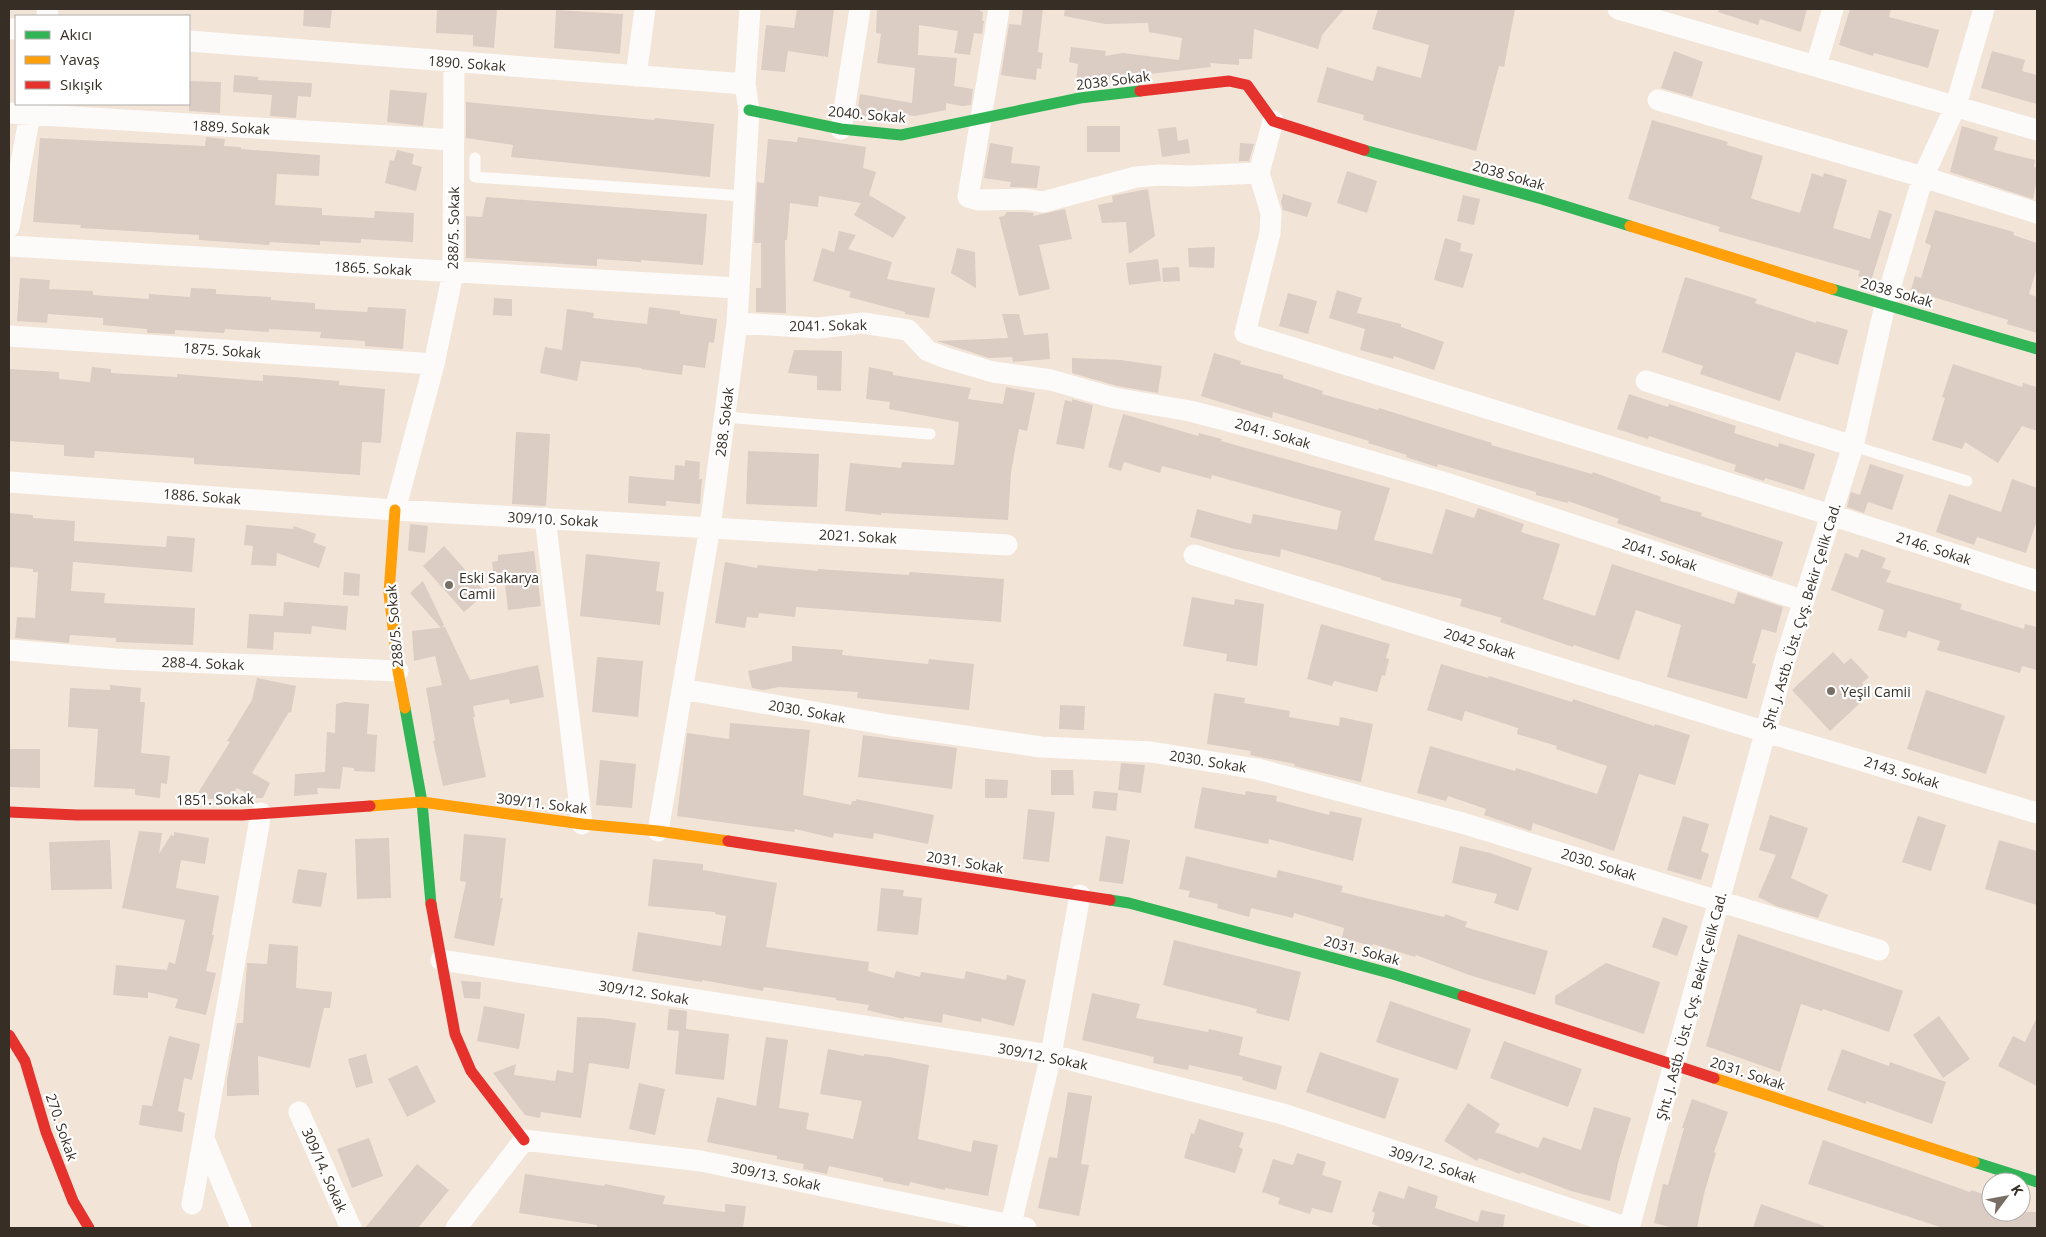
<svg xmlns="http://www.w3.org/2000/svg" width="2046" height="1237" viewBox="0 0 2046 1237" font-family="'Open Sans',sans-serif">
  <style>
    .building { fill: #dbccc4 }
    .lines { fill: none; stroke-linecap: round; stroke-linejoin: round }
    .lane { stroke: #fdfbf9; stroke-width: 11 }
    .street { stroke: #fdfbf9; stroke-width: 21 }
    .fast { stroke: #30b455; stroke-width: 11 }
    .slow { stroke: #ff9f0a; stroke-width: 11 }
    .jam { stroke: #e5322d; stroke-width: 11 }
    .poi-dot { fill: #786f64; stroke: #fff; stroke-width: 2 }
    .labels { text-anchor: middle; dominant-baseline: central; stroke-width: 4.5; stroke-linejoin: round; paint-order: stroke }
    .street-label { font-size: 14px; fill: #372f26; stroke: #fff }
    .poi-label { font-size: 14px; fill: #372f26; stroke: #fff; text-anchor: start }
  </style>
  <rect width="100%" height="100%" fill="#f2e5d8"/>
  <path class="building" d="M304,9H332L330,28L303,26Z
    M437,9H497L494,48L473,46V35L436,33Z
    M797,9H834L828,57L788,51L785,72L761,70L766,25L794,28Z
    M877,9H980V11L983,12L982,21H984L982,34L974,33L970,55L954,53L958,31L919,25L918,55L957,58L954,86L973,89L971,105L962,106L946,103V110L915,116L896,114L895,119L857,115L860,94L912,103L915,68L877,63L881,34L876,33Z
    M1023,9H1043L1038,52L1043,53L1041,69L1037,68L1036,80L1001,75L1009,24L1021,25Z
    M1065,9H1344L1322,35L1318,49L1254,29L1252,59H1239V65L1210,63L1211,67L1080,82H1076L1078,64L1069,62L1071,47L1106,51L1105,56L1123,53L1179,60L1182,38L1149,32L1148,23L1105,24L1064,16Z
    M1378,9H1515L1504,67L1499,66L1476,151L1363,120L1364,115L1317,102L1327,67L1373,81L1377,66L1421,78L1429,45L1372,29Z
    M1719,9H1807L1801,32L1760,19L1758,25L1718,12Z
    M1850,9H1891L1889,17L1939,30L1928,68L1874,53L1873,56L1839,45Z
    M556,10L623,14L620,54L554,48Z
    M1674,51L1703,62L1692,97L1661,88Z
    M1992,51L2025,60L2022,71L2037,75V104L1981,88Z
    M234,75L258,77V80L312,83L311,97L298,96L296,118L270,116L272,95L233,92Z
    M189,81L221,82L220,113L189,111Z
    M390,90L427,93L423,126L387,122Z
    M466,102L654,120L655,118L714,124L710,177L511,157L513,145L466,138Z
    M1652,120L1728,142L1727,145L1763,156L1751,198L1756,200L1800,213L1812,173L1823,177L1824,173L1847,180L1833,228L1870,239L1879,210L1892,214L1871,281L1858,276L1860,271L1718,231L1720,227L1628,199Z
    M1087,126H1120V152H1087Z
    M1962,126L1998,137L1994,150L2035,160L2034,167L2037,168V179L2033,199L1950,172Z
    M1176,127L1178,141L1188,139L1190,153L1162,157L1158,129Z
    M206,137L225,139L224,146L241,147V149L320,155L319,176L277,174L275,205L322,208V215L374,218L375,211L414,213L413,242L361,239V243L320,241V245L270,242L269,245L199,240V235L80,228L81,225L33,222L40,138L205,146Z
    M798,137L866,147L863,168L876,172L869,195L906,217L893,238L854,215L861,203L819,196L818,207L790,203L787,240H785L786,313L756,312V288H761V243H754L757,182L764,183L768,139L797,142Z
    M990,143L1013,147L1011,163L1040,166L1037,188L1010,187L1011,182L984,178Z
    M1240,143L1254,144L1249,161H1239Z
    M397,150L414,154L412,164L422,167L416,191L385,183L390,160L394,161Z
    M1347,171L1377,181L1367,213L1337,203Z
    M1148,189L1155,236L1129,254L1126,222L1102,223L1098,205L1113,202L1112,196Z
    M1283,194L1312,203L1307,217L1283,210L1281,202Z
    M1463,195L1480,199L1474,225L1457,221Z
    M486,197L707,214L703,265L641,260V262L597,259V266L466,258V216L482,217Z
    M1065,209L1072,239L1039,245L1050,289L1019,296L999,217L1004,216L1007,212H1023L1034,213L1033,216Z
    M1935,210L2014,232L2013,235L2037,243V268L2029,294L2037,297V333L2007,324L2008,320L1911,290L1915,276L1921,278L1931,245L1925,243Z
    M839,231L856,235L848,249L892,262L887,279L935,288L929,318L905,314V312L849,297L851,292L813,281L822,248L834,252Z
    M1445,238L1461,243L1460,251L1473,254L1463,288L1434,280Z
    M1215,247L1214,268L1189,267L1188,248Z
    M957,248L975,252L976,288L951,273Z
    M1158,259L1161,281L1129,285L1126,263Z
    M1179,267L1180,281L1163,282L1162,268Z
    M1685,277L1757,299L1755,303L1816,323V321L1848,330L1838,365L1796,352L1780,401L1700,374L1703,366L1662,352Z
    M20,278L50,280L49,289L93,291V295L149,299V294L190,297L191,288L216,289V294L271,297V300L315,303V309L367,312L368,307L406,309L403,349L365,346V341L320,338L321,332L269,329V332L225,329L224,333L175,330V334L147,333V329L103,325V318L48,314L47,323L17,321Z
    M1337,290L1362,298L1357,313L1401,324V327L1444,342L1434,370L1394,356L1393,359L1360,350L1365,329L1329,318Z
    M1288,293L1317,301L1308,334L1279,326Z
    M494,298L512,299V316L493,315Z
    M649,307L680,311V314L717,319L714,343L709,342L705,368L683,365L682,375L641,369V368L581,361L577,381L540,373L545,347L562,350L567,309L594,313L593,318L647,324Z
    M1002,314H1019L1024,335L1048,333L1050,359L1013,362L1012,357L989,358L937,341L1008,338Z
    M794,350L842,351L841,391L817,390V376L788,373Z
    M1214,353L1241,361L1240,364L1283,375V378L1323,391L1322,394L1378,410L1379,408L1492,443L1491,445L1592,474L1593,472L1661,497L1660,501L1702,513L1701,516L1783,542L1772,577L1617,523L1619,519L1568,501V503L1536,495V492L1438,464L1437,467L1406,457L1407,455L1368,443L1369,441L1273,412L1272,418L1201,396Z
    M1072,358L1121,360L1162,366L1158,393L1117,386L1072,373Z
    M1953,364L2022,387L2023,383L2037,387V431L2022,426L1998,463L1965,442L1962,449L1932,440L1945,398L1942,397Z
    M92,367L111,369V373L177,377V374L263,381V375L293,377L339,381V385L385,389L381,443L362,442L360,475L194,464V458L95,451L94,458L64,456V445L9,441V369L59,372V379L90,382Z
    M869,367L893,372V375L971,388L968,399L1003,404L1006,387L1035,393L1027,431L1019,429L1011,472L1008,520L881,513V515L845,511L850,463L901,468L902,462L954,465L959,422L889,409L890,402L866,399Z
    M1629,394L1668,407L1669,404L1736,426L1734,433L1778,447L1779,443L1815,454L1804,490L1765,478L1764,481L1734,471L1736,465L1649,436L1648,439L1617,429Z
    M1072,399L1093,405L1084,449L1056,444L1065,400L1072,402Z
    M1123,414L1198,436L1199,433L1222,439L1221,441L1390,488L1374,540L1432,554L1446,509L1474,518L1478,508L1524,524L1521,532L1560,544L1543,599L1595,616L1612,564L1734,604L1738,592L1783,607L1776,633L1762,629L1752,663L1756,664L1747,699L1667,677L1681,625L1636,610L1619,660L1574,645L1573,647L1500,622L1502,618L1460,606L1462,599L1381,580V578L1341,566L1281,549L1280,557L1235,549L1190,537L1197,509L1251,524L1253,514L1337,530L1341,511L1212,475L1211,479L1162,466L1160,473L1124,462L1121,471L1108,467Z
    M516,432L550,434L546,506L512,504Z
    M748,451L819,454L817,507L746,504Z
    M685,460L700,462L699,479H702L700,504L666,501V506L628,503L629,476L674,480L675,465L685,466Z
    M1870,464L1904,475L1892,510L1868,502L1864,513L1847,507L1851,492L1860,495Z
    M2012,479L2037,488V520L2026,553L1977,537L1974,545L1936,532L1949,494L2001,512Z
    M9,513L33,515V518L75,521L74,541L166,547L167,536L195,538L192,572L73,562L71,591L105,593L104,603L195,608L193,645L116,642V638L70,635L69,643L15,638L17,617L35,618L38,572H33V569L9,567Z
    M410,524L428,526L425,553L410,551L408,550Z
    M246,525L293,529L294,526L316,534L313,542L326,547L319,568L277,553L276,566L251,565L253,546L244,545Z
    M444,546L486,593L464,612L423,566Z
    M1861,549L1886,558L1882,568L1891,571L1886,582L1962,604L1960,609L2024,629L2025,624L2037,627V670L2022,666L2020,673L1937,650L1940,641L1908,631L1906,638L1878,630L1884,610L1831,590L1845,553L1858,558Z
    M534,551L541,606L508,610L504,576L495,585L492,562L498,561V555Z
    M586,554L660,562L656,591L664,592L660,625L580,616Z
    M725,562L757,568L758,565L818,571V569L909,575L910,572L1004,579L1001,622L796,607L795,617L759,613L758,618L747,617L745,628L715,623Z
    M344,572L360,574L359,596L343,595Z
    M423,581L444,625L441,628L410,593Z
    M1192,597L1234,605L1235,599L1264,604L1257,666L1226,661L1227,654L1183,646Z
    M284,602L348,606L346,630L312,626L311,634L274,632L273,650L247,648L249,614L283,616Z
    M1321,624L1390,644L1386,658L1389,659L1385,676L1382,675L1377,692L1334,681L1332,686L1307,679Z
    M445,627L470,680L538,665L544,697L510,704L509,699L473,706L475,717H473L486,777L443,786L433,741L435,740L426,688L442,685L435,656L414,661L412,631Z
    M792,646L843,650L842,655L928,664L929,659L974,664L969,710L857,698L858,692L779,687L763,690L752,688L748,671L792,661Z
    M1833,652L1844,664L1851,658L1869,677L1862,683L1871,693L1830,731L1792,690Z
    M597,657L643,661L638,717L592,712Z
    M1441,664L1488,678L1489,676L1572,702L1573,699L1654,726L1655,724L1690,735L1675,785L1639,774L1614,851L1533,823L1531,831L1484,815L1486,809L1448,796L1446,801L1417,793L1430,746L1515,771L1516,768L1597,794L1607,766L1556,749L1557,746L1517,734L1518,728L1465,711L1462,721L1427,710Z
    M257,678L296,686L291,713L289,712L252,773L270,783L263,798H255L237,788L230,799H201L196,796L230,742L227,741L252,700Z
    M110,685L141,688L140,702H145L141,753L170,756L167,784L161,783L160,798L135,795V789L94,787L98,729L68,727L70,688L110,690Z
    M1926,690L2005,716L1986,774L1907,749Z
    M1214,693L1245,698L1244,703L1290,711L1289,717L1339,726L1340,717L1373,724L1361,782L1294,766L1295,764L1250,755L1251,751L1207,744Z
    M344,702L369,704L367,734L377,735L375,772L354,771V768L343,767L340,789L317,788L318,794L294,796L295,774L325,772L327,732L335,733L336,704Z
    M1060,705L1085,706L1084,730L1059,729Z
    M730,723L810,730L803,795L851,805L852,801H856V799L934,815L928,844L874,833L873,839L834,833L833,838L795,829L794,832L677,816L687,733L729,739Z
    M863,735L957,748L952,789L858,777Z
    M10,749H40V788L10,787Z
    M600,760L636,764L632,808L596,805Z
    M1121,763L1145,765L1141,793L1118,790Z
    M1051,770H1073L1074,795H1051Z
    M985,779L1008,780L1007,798H985Z
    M1202,787L1245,795L1246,791L1277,796L1276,801L1329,815L1330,811L1362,818L1353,861L1269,839L1268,844L1194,828Z
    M1094,791L1118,793L1116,811L1092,808Z
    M1028,809L1055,812L1049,862L1023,859Z
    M1770,815L1808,828L1791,878L1828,895L1818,918L1776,906L1758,897L1776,855L1759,850Z
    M1683,816L1709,824L1701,851L1709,854L1701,880L1667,870Z
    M1918,816L1946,825L1931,871L1902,862Z
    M139,831L162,833L159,854L171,835L174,836V832L209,838L205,864L181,860L176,888L219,896L212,935H214L206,971L216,973L206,1015L175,1008L178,999L148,992V998L113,995L116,965L167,970L169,962L175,964L185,920L122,908Z
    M464,834L506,838L500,898H503L494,946L454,938L466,882L460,881Z
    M1106,836L1130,840L1123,884L1099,881Z
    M389,838L391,898L357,899L355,839Z
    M110,840L112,889L51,890L49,842Z
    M1999,840L2037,851V905L1985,889Z
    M1460,846L1490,853L1532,868L1518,911L1494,903L1497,894L1452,883Z
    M1186,856L1276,878L1278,870L1343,886L1341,892L1444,917L1445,914L1467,922L1465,927L1548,951L1535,995L1469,975L1416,955L1415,957L1373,944L1372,946L1342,938L1344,928L1294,913L1293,918L1251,908L1249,917L1217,908L1218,904L1188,897L1190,891L1179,889Z
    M653,859L703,864V870L777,883L766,947L869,962L868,971L894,978L896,971L920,977L921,972L964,979L966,971L1006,980L1007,975L1026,980L1014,1026L982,1018L981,1022L943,1014L942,1023L904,1017V1019L867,1010L869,1005L836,1000V998L764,987L763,991L702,980V982L632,971L638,932L721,946L726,916L715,914V912L648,906Z
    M298,869L327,873L321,907L292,903Z
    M881,888L904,890L903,896L922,898L918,935L877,931Z
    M1663,917L1688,926L1677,956L1652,947Z
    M1738,934L1903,991L1889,1032L1823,1009L1822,1011L1801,1004L1780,1072L1706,1046Z
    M1174,940L1301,972L1289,1021L1256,1013L1257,1009L1163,985Z
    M269,944L298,946L296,988L332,992L330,1008H324L310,1068L258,1056L259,1095L227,1096V1080L237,1023H243L247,963L267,964Z
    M1606,963L1660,982L1644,1034L1555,1004V996Z
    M461,981L481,982L480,999L464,998Z
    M1092,993L1140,1004L1136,1018L1208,1032L1209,1029L1243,1037L1239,1055L1282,1066L1276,1090L1242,1080L1243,1077L1189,1065L1188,1070L1153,1063L1154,1057L1082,1040Z
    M1390,1001L1471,1029L1457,1070L1376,1042Z
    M484,1006L525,1014L519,1049L477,1041Z
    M669,1009L687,1011L686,1029L729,1034L724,1080L675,1074L679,1031L667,1030Z
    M1939,1016L1970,1059L1943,1078L1913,1035Z
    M577,1017L603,1018L636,1023L629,1069L589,1063L581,1118L541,1112L540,1118L525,1115L493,1073L516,1064L514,1075L555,1081L557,1070L573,1073Z
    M2037,1017V1086L1998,1066L2013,1036L2025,1042Z
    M169,1036L200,1044L192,1080L184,1078L178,1111L185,1113L182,1132L139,1125L142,1105L152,1106Z
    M766,1037L788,1040L779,1108L809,1113L806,1129L853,1139L862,1101L820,1094L828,1049L864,1056V1054L889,1057L929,1065L918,1139L971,1152L973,1140L998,1145L988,1196L945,1188V1190L910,1182L909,1186L883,1181V1178L829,1166L827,1174L803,1169L804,1164L777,1159V1156L707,1142L717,1097L756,1106Z
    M1504,1041L1582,1069L1568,1107L1490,1078Z
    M1842,1049L1889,1066L1890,1062L1946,1082L1932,1124L1866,1101V1104L1827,1090Z
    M1320,1052L1399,1079L1385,1119L1306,1092Z
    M366,1054L373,1083L356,1088L348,1059Z
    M417,1065L436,1102L407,1117L388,1079Z
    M639,1083L665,1089L655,1135L629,1129Z
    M1068,1092L1092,1096L1081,1164L1089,1165L1079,1216L1038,1208L1049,1157L1057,1158Z
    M1692,1099L1728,1112L1714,1152L1716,1153L1704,1194L1697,1228H1674L1654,1223L1663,1184L1668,1185L1684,1128H1682Z
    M1468,1103L1500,1124L1495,1132L1538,1148L1543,1137L1581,1150L1594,1107L1631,1118L1618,1163L1610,1201L1571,1191L1521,1172L1520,1174L1479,1158L1477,1161L1444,1141Z
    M1199,1119L1244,1133L1239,1147L1243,1149L1235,1173L1184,1158L1191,1133L1194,1134Z
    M369,1138L383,1176L352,1188L337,1149Z
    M1823,1140L1970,1192L1971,1190L1991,1197V1212H2037V1228H1943L1808,1184Z
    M1297,1153L1326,1162L1322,1175L1342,1181L1332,1213L1312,1208L1310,1214L1278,1204L1280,1198L1262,1192L1273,1159L1293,1165Z
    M417,1164L449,1190L418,1228H365Z
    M525,1174L604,1186L605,1184L665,1196L663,1204L725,1212V1204L746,1206L743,1228H597V1225L519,1213Z
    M1408,1186L1438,1196L1435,1208L1478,1222L1481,1210L1505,1215L1503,1228H1384L1372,1224L1375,1213L1372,1211L1379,1191L1404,1199Z
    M1761,1204L1824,1226L1823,1228H1753Z"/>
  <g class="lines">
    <path class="lane" d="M475,158V177L744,196
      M724,417L930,434
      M1853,446L1967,481"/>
    <path class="street" d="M999,9L968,197L978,200L1024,199L1043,202L1136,177L1160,175L1190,176L1259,173
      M1618,9L2037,130
      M47,16L48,9
      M9,29H16
      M189,41L745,84
      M1816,66L1833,9
      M636,76L645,9
      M1658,100L1923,177L2037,213
      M9,113L454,140
      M1273,121L1259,173L1271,213L1270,233L1245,333L1831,515L2037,581
      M841,129L860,9
      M9,227L32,104
      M9,246L738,288
      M737,323L818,328L863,323L908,330L928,351L946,358L993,372L1051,380L1114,398L1190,411L1267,431L1446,483L1804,601
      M9,336L434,364
      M1646,381L1853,446
      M9,482L395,510L1007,545
      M395,510L434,364L453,273L454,62
      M545,518L582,824
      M1194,555L1766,732L2037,813
      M9,650L116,659L398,671
      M682,689L889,725L1041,747L1151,752L1257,769L1462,823L1879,950
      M658,831L710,527L737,323L749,110L745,84L750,9
      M441,960L1051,1055L1283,1114L1628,1228
      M299,1112L351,1228
      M204,1139L241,1228
      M192,1204L261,813
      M456,1228L524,1140L701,1161L1026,1228
      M1010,1228L1051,1055L1080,895
      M1629,1228L1786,657L1853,446L1885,305L1923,177L1956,105L1984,9"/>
    <path class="fast" d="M749,110L841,129L901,135L1080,98L1140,91
      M1364,150L1542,199L1630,226
      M1832,289L2037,349
      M405,708L422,802L431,904
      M1110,900L1129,903L1393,974L1463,996
      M1974,1162L2037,1182"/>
    <path class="slow" d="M1630,226L1832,289
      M395,510L389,593L398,671L405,708
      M370,806L422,802L582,824L658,831L728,841
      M1714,1078L1974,1162"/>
    <path class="jam" d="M1140,91L1229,81L1247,85L1273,121L1364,150
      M9,812L77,815H242L370,806
      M728,841L1110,900
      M431,904L455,1034L471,1071L524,1140
      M1463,996L1714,1078
      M9,1035L25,1061L46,1132L73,1201L89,1228"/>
  </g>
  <g class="poi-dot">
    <circle cx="449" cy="585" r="5"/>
    <circle cx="1831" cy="691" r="5"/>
  </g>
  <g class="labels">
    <g class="street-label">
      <text transform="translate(467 63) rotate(4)">1890. Sokak</text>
      <text transform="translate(1113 80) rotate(-7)">2038 Sokak</text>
      <text transform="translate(867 114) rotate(5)">2040. Sokak</text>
      <text transform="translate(231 127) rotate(3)">1889. Sokak</text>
      <text transform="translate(1509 175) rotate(16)">2038 Sokak</text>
      <text transform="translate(453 228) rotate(-89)">288/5. Sokak</text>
      <text transform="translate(373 268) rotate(3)">1865. Sokak</text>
      <text transform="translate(1897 292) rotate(16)">2038 Sokak</text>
      <text transform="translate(828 325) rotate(-1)">2041. Sokak</text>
      <text transform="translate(222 350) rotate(4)">1875. Sokak</text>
      <text transform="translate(724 422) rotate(-83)">288. Sokak</text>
      <text transform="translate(1273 433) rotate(16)">2041. Sokak</text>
      <text transform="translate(202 496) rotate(4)">1886. Sokak</text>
      <text transform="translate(553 519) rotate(3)">309/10. Sokak</text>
      <text transform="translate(858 536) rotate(3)">2021. Sokak</text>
      <text transform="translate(1934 548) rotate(18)">2146. Sokak</text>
      <text transform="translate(1660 554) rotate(18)">2041. Sokak</text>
      <text transform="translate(1801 616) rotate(-73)">Şht. J. Astb. Üst. Çvş. Bekir Çelik Cad.</text>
      <text transform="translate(394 626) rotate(-95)">288/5. Sokak</text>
      <text transform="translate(1480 643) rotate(17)">2042 Sokak</text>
      <text transform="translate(203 663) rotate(2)">288-4. Sokak</text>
      <text transform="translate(807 711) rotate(10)">2030. Sokak</text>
      <text transform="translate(1208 761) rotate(9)">2030. Sokak</text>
      <text transform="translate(1902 772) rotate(17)">2143. Sokak</text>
      <text transform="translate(215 799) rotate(-1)">1851. Sokak</text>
      <text transform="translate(542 803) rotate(7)">309/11. Sokak</text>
      <text transform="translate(965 862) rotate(9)">2031. Sokak</text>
      <text transform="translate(1599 864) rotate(17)">2030. Sokak</text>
      <text transform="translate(1362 950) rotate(15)">2031. Sokak</text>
      <text transform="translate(644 992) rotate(9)">309/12. Sokak</text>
      <text transform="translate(1691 1006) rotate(-75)">Şht. J. Astb. Üst. Çvş. Bekir Çelik Cad.</text>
      <text transform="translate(1043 1056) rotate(11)">309/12. Sokak</text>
      <text transform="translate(1748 1073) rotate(18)">2031. Sokak</text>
      <text transform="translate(62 1127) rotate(71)">270. Sokak</text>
      <text transform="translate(1433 1164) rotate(18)">309/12. Sokak</text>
      <text transform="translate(325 1170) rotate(66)">309/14. Sokak</text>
      <text transform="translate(776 1176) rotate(12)">309/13. Sokak</text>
    </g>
    <g class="poi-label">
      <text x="459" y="577">Eski Sakarya<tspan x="459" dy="16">Camii</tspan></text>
      <text x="1841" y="691">Yeşil Camii</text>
    </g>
  </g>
  <rect width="2046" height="1237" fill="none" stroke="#372f26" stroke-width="20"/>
  <rect x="15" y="15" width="175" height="90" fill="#ffffff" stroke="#afaca8"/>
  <rect x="25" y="31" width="25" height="8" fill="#30b455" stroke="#afaca8"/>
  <text x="60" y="40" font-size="15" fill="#372f26">Akıcı</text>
  <rect x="25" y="56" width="25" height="8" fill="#ff9f0a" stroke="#afaca8"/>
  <text x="60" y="65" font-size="15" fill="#372f26">Yavaş</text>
  <rect x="25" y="81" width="25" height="8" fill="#e5322d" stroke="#afaca8"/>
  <text x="60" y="90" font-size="15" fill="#372f26">Sıkışık</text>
  <g transform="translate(2006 1197) rotate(58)"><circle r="24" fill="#ffffff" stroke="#afaca8"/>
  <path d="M0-4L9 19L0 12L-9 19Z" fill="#786f64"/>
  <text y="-8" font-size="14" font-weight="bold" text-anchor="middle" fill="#372f26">K</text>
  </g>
</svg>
